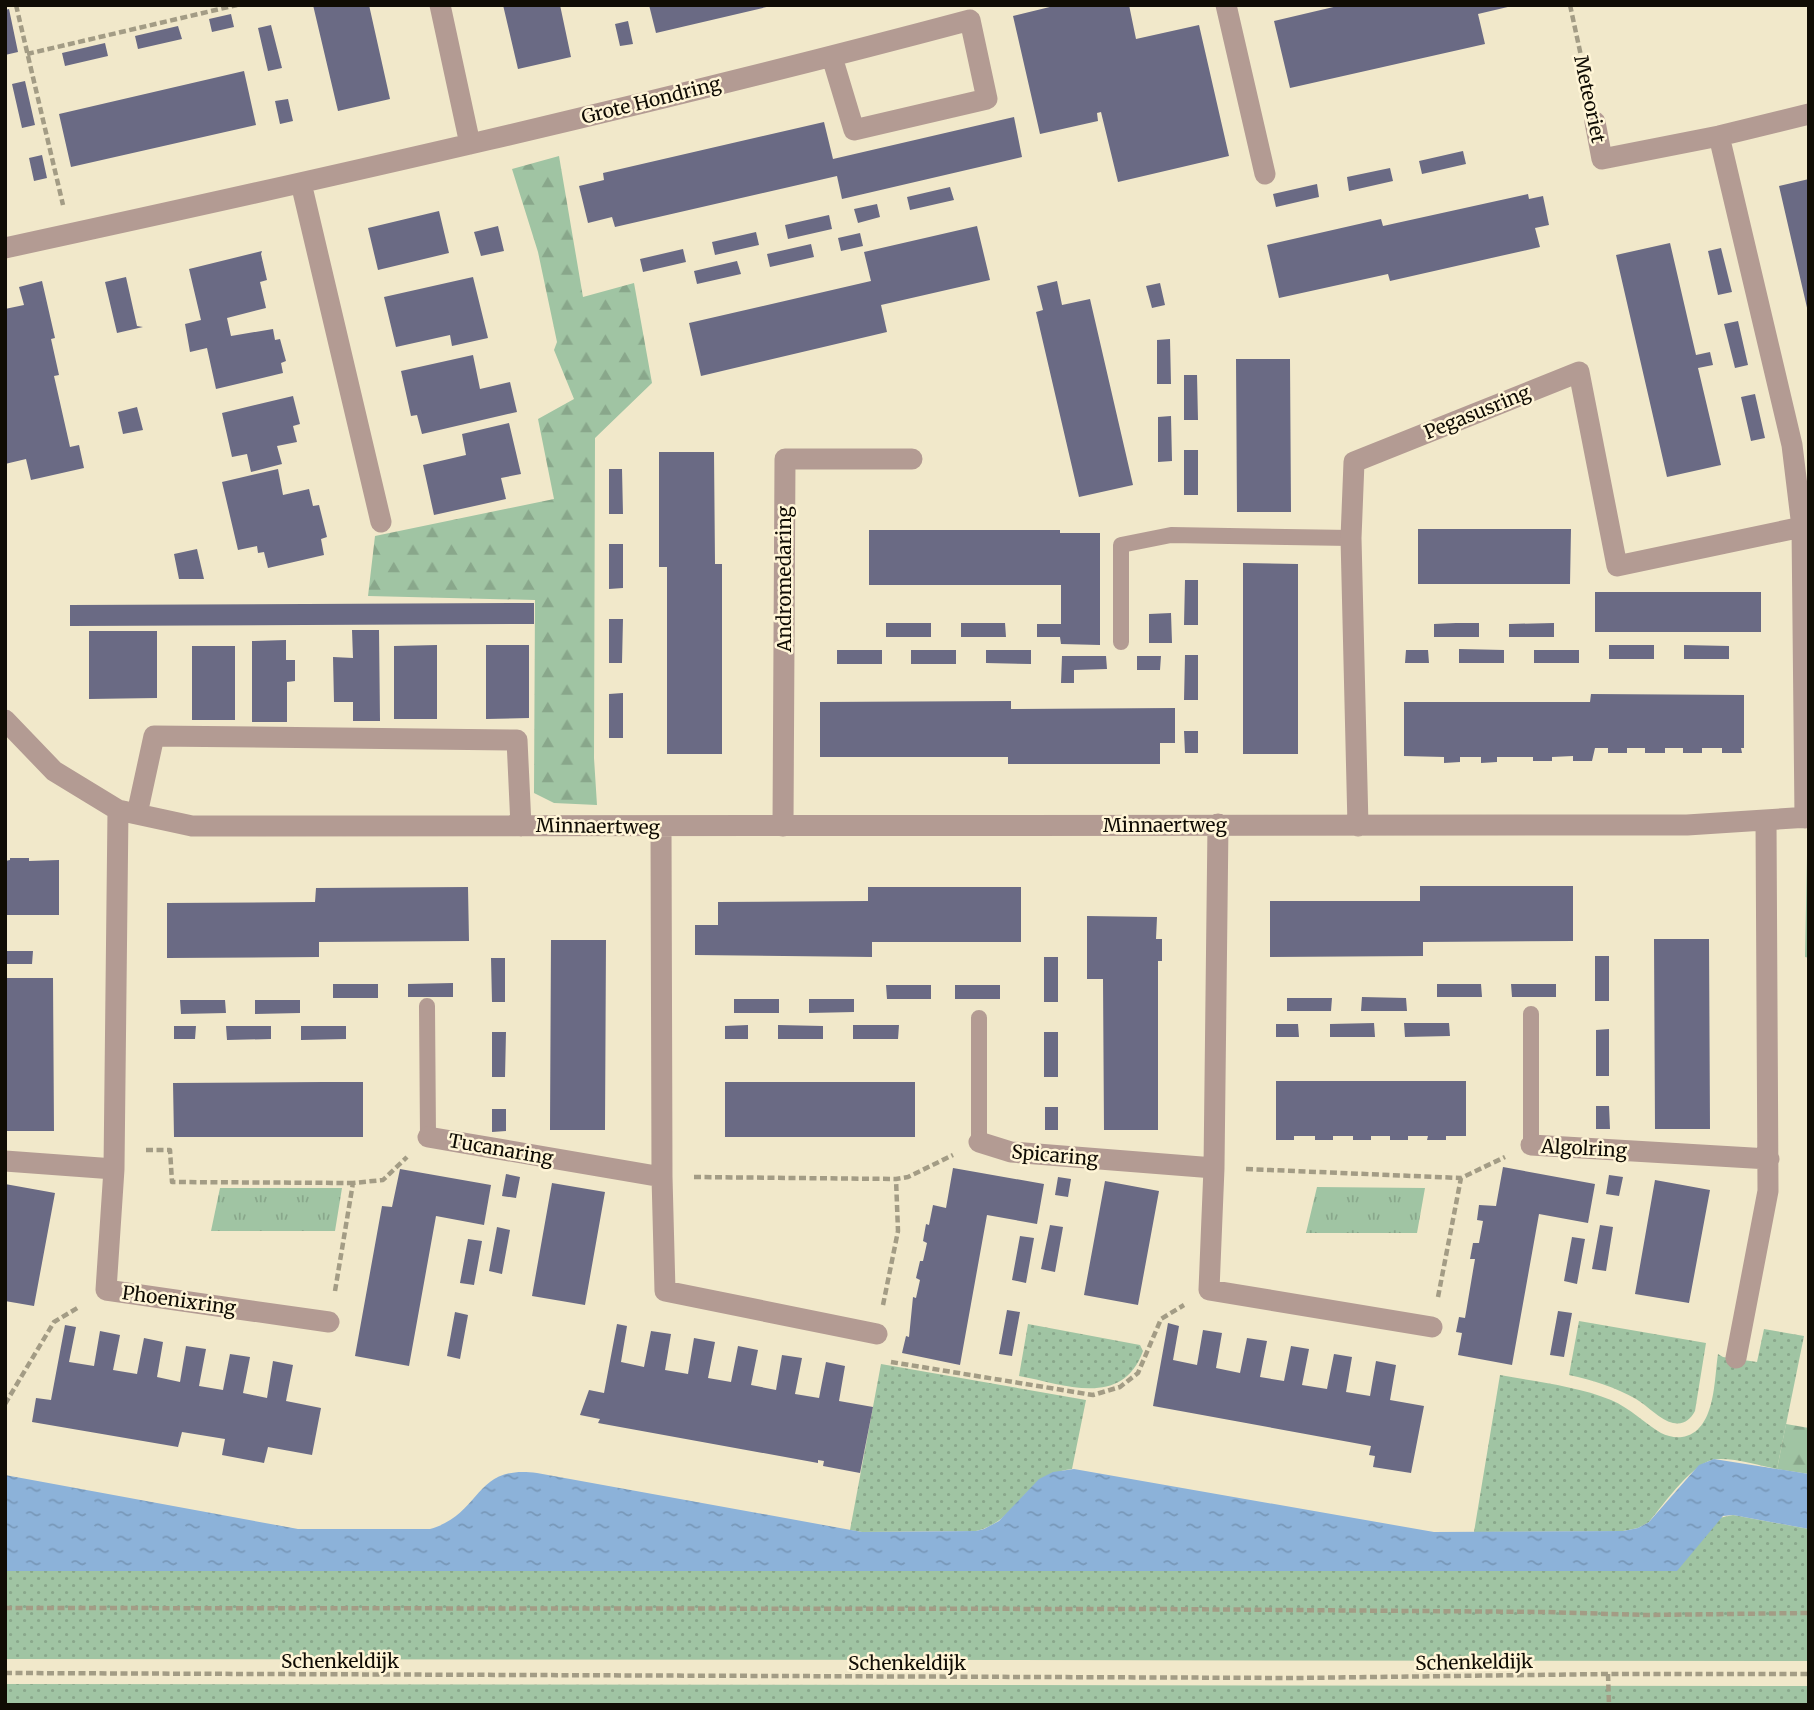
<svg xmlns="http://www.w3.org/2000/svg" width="1814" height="1710" viewBox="0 0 1814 1710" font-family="Merriweather,serif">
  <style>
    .grass { fill: url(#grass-dots) }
    .forest { fill: url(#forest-firs) }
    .park { fill: url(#park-tufts) }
    .water { fill: url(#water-ripples) }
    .building { fill: #6a6a84 }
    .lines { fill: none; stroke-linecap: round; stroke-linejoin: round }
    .path { stroke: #a39c85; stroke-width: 4.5; stroke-dasharray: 7 3.5; stroke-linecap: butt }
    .lane { stroke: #b39b93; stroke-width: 16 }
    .street { stroke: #b39b93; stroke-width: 21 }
    .labels { text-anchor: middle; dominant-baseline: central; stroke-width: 5; stroke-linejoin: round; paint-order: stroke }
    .street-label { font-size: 19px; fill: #100c04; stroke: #fff5d7 }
  </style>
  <defs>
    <pattern id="grass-dots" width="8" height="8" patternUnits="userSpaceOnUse" patternTransform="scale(1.75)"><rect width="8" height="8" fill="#a0c4a3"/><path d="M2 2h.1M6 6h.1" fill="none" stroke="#89a78b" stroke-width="1.8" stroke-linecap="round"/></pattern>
    <pattern id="forest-firs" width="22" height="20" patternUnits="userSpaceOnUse" patternTransform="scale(1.75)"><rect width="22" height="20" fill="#a0c4a3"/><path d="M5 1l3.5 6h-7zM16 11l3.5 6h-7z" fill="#89a78b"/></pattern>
    <pattern id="park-tufts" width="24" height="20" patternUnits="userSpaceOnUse" patternTransform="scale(1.75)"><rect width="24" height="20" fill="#a0c4a3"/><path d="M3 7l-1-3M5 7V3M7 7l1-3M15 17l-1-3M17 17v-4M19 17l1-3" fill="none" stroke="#89a78b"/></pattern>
    <pattern id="water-ripples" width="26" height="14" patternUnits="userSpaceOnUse" patternTransform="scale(1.75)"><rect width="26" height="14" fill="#8cb2d9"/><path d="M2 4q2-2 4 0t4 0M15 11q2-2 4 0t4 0" fill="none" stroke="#7898b9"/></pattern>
  </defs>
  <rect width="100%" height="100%" fill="#f1e8ca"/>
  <path class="grass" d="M1807,855H1809V958L1805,957Z
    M1579,1321L1706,1343L1695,1411C1690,1420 1684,1425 1673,1423C1660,1420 1648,1406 1636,1399C1615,1387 1593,1380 1569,1375Z
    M1028,1324L1140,1345L1143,1351C1122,1409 1064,1384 1019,1376Z
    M1764,1329L1804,1336L1777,1469C1758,1465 1736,1458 1717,1459C1694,1460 1664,1504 1649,1522L1638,1528L1623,1531L1474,1532L1500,1375C1537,1382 1577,1386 1611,1400C1630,1408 1644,1423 1661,1433C1667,1436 1675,1438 1682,1437C1716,1432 1714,1379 1718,1354L1723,1357L1757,1362Z
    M881,1364L1086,1400L1072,1469C1023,1475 1018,1521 976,1531L862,1532L850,1530Z
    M1733,1515L1809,1529V1661L5,1659V1571H1676L1719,1518Z
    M5,1684L1809,1686V1705H5Z"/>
  <path class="forest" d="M559,156L583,297L634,283L652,383L595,438L594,758L597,805L554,803L534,793L535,600L368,596L375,536L554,499L538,419L574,399L554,350L557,342L538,252L512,169Z
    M1786,1424L1809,1428V1474L1777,1469Z"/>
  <path class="park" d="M1317,1187L1425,1188L1417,1233H1306Z
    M220,1188H342L335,1231H211Z"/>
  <path class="water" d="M1714,1459L1809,1474V1529L1733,1515L1723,1516L1677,1571H5V1475L298,1529H430C483,1514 473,1464 537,1473L862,1532L976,1531L984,1529L999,1521L1039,1479L1053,1472L1074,1469L1434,1532L1623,1531L1638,1528L1649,1522L1699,1465Z"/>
  <path class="building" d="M313,5H369L390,99L338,111Z
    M503,5H560L571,57L518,69Z
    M649,5H771V6L656,33Z
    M1058,5H1129L1136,39L1199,25L1229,156L1118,182L1101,112L1097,113L1098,121L1040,134L1013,16Z
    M1342,5H1512V6L1478,14L1485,44L1290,88L1274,21Z
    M9,9L18,52L5,55V10Z
    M231,14L234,27L212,32L209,19Z
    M628,21L633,44L620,46L615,24Z
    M271,25L282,68L268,71L258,28Z
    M178,26L182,39L138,49L135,36Z
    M105,43L108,56L65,66L62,53Z
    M244,71L256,125L71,167L59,114Z
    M25,81L35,125L22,128L12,84Z
    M288,99L293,121L280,124L275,101Z
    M1014,117L1022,157L842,199L837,176L615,227L612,217L588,223L579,186L604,180L603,173L824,122L833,159Z
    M1463,151L1466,164L1422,174L1419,161Z
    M42,155L47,178L34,181L29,158Z
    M1390,168L1393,181L1349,191L1347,177Z
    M1809,179V312H1808L1779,186Z
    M1317,184L1319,197L1276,207L1273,194Z
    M950,187L954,200L910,210L907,197Z
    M1528,194L1529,199L1543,196L1549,225L1535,228L1540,247L1390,281L1388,274L1279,298L1267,245L1381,219L1383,226Z
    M877,204L880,217L858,223L854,209Z
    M439,211L449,253L378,270L368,228Z
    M829,215L832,229L788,239L785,225Z
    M498,226L504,251L481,256L474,232Z
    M977,226L990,280L881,305L887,332L701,376L689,323L871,281L864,252Z
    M756,232L759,245L715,255L712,242Z
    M860,233L863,246L841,251L838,238Z
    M1670,243L1696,355L1710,352L1713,365L1698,368L1721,465L1667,477L1616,255Z
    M811,244L814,257L770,267L767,254Z
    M1721,248L1732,292L1718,295L1708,251Z
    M683,249L686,262L643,272L640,259Z
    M262,251L261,254L267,280L260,282L266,308L227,318L231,336L273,329L275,340L280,339L286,361L281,363L283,373L216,389L207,348L190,352L185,324L201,320L189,269Z
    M737,261L741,274L697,284L694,271Z
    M126,277L137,326L143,327L117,333L105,282Z
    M473,277L488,338L452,346L450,335L396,347L384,297Z
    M42,281L55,338L51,339L59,375L54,376L70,447L79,445L84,468L31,480L26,459L5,464V309L24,305L19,287Z
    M1057,281L1062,305L1090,299L1133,485L1079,497L1036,312L1043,310L1037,286Z
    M1160,283L1165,305L1152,308L1146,286Z
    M1738,321L1748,365L1735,368L1724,324Z
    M1170,339L1171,384H1157V340Z
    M473,355L480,389L510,382L517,412L422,434L417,415L411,416L401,371Z
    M1236,359H1290L1291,512H1237Z
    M1184,375H1197L1198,420H1184Z
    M1755,394L1765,438L1751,441L1741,397Z
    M293,396L300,424L293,426L297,442L277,446L282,464L251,472L247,454L232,457L222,413Z
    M137,407L143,430L123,434L118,412Z
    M1171,416L1172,461L1158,462V417Z
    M509,423L521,474L501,478L506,499L434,515L423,465L466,455L462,434Z
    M1184,450H1198V495H1184Z
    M659,452H714L715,564H722V754H667V567H659Z
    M278,469L283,495L309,489L313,506L319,505L327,537L321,539L324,555L268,568L264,552L258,553L257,546L238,550L222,482Z
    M609,469H622L623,514H609Z
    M1418,529H1571L1570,584H1418Z
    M869,530H1060V533H1100V645L1061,644L1060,637H1037V624H1061V585H869Z
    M609,544H623V588L609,589Z
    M197,549L204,579H179L174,554Z
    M1243,563L1298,564V754H1243Z
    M1185,580H1198V625H1184Z
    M1595,592H1761V632H1595Z
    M534,603V624L70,626V605Z
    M1171,613L1172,643H1149V614Z
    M609,619H623L622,663H609Z
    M886,623H931V637H886Z
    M961,623H1005L1006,637H961Z
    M1456,623H1479V637H1434V624Z
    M1554,623V637H1509V624Z
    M352,630H379L380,721H353V702H334L333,657L353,658Z
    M89,631H157V698L89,699Z
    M286,640V660H295V681L287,682V722H252V641Z
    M437,645V719H394V646Z
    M486,645H529V718L486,719Z
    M1609,645H1654V659H1609Z
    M1684,645L1729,646V659H1684Z
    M192,646H235V720H192Z
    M1459,649L1504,650V663H1459Z
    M837,650H882V664H837Z
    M911,650H956V664H911Z
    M986,650H1031V664L986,663Z
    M1406,650H1428L1429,663H1405Z
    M1534,650H1579V663H1534Z
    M1185,655H1198V700H1184Z
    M1062,656H1106L1107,669L1074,670V683H1061Z
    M1137,656H1161L1160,670H1137Z
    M623,693V738H609V694Z
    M1591,694L1744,695V748H1741L1742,753H1722V748H1702V753H1683V748H1665V753H1645V748H1627V753H1608V748H1595L1592,761H1573V756L1552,757V761H1533V757H1497V762L1481,763V757H1460V762L1444,763V757L1404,756V702H1590Z
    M1011,701V709L1175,708V743H1160V764H1008V757H820V702Z
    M1184,731H1198V753H1185Z
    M10,858H29V861L59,860V915H5V861L10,860Z
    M1420,886H1573V941L1423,942V956L1270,957V901H1420Z
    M468,887L469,941L319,942V957L167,958V903L315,902L316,888Z
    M868,887H1021V942H872V957L695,955V925H718V902L868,901Z
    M1087,916L1157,917L1156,939H1162V961H1158V1130H1104L1103,979H1087Z
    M1654,939H1709L1710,1129H1655Z
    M551,940H606L605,1130H550Z
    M5,951H33L32,964H5Z
    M1595,956H1609V1001H1595Z
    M1044,957H1058V1002H1044Z
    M491,958H505V1002H492Z
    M5,978H53L54,1131H5Z
    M453,983V997H408V984Z
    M333,984H378V998H333Z
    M1437,984H1481L1482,997H1437Z
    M1511,984H1556V997H1512Z
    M886,985H931V999H887Z
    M955,985H1000V999H955Z
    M1362,997L1406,998L1407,1011H1361Z
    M1287,998H1332L1331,1011H1287Z
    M734,999H779V1013H734Z
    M809,999H854V1012L809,1013Z
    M180,1000H225L226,1013L181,1014Z
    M255,1000H300V1013L255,1014Z
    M1374,1023L1375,1037H1330V1024Z
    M1404,1023H1449L1450,1036L1405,1037Z
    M1276,1024H1298L1299,1037H1276Z
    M748,1025V1039H725V1026Z
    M778,1025L823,1026V1039H778Z
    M853,1025H899L898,1039H853Z
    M174,1026H196L195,1039H174Z
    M226,1026H271V1039L227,1040Z
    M301,1026H346V1039L301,1040Z
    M1609,1029V1076H1596V1030Z
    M492,1032H506L505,1077H492Z
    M1044,1032H1058V1077H1044Z
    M1276,1081H1466V1136H1446V1140H1427L1428,1136H1408V1140H1390V1136H1371V1140H1353V1136H1333V1140H1315V1136H1294V1140H1276Z
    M325,1082H363V1137H174L173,1083Z
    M725,1082H915V1137H725Z
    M1596,1106H1609L1610,1129H1596Z
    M1045,1107H1058V1130H1045Z
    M492,1109H506V1131L492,1132Z
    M1503,1167L1595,1184L1588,1223L1539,1214L1512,1365L1458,1355L1462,1333L1456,1332L1459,1317L1465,1318L1475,1259H1470L1473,1243H1479L1483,1221L1477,1220L1479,1205L1496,1206Z
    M953,1168L1044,1184L1037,1224L987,1215L960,1365L902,1353L906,1336L909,1337L913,1297L916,1298L920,1280L916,1278L920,1261H923L927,1243L923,1241L926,1224L929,1225L933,1205L946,1208Z
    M400,1169L491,1185L484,1225L436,1216L409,1366L355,1356L382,1206L392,1207Z
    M506,1174L520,1177L516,1198L502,1196Z
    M1609,1175L1623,1177L1619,1196L1606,1194Z
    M1058,1177L1071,1179L1068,1197L1055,1195Z
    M1655,1180L1710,1190L1689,1303L1635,1294Z
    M1105,1181L1159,1191L1138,1305L1084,1295Z
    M552,1183L605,1192L585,1305L532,1296Z
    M5,1184L55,1193L34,1306L5,1301Z
    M1050,1225L1063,1227L1055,1272L1041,1269Z
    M1600,1225L1613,1227L1606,1271L1592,1269Z
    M497,1227L510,1230L502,1274L489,1271Z
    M1020,1236L1034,1238L1026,1283L1012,1280Z
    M1572,1237L1585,1239L1577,1284L1564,1281Z
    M468,1239L482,1241L474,1285L460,1283Z
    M1007,1310L1020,1312L1012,1356L999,1354Z
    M1558,1311L1572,1313L1564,1357L1550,1355Z
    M455,1312L468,1315L460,1359L447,1356Z
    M1168,1323L1179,1326L1173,1360L1197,1365L1203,1330L1222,1333L1216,1368L1240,1373L1247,1338L1267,1341L1260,1377L1284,1381L1291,1346L1309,1349L1302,1385L1327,1389L1334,1354L1352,1357L1346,1392L1370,1396L1376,1361L1396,1365L1390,1400L1424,1406L1411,1473L1373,1467L1375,1456L1369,1455L1371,1446L1153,1406Z
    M617,1324L627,1326L621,1362L644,1367L651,1331L671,1334L665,1370L688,1374L694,1338L715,1342L708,1378L731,1382L738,1346L758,1350L751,1385L776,1390L782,1355L802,1358L795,1394L819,1398L826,1362L845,1366L839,1401L873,1407L860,1473L823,1466L824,1461L818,1460V1463L598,1423L600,1419L580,1415L589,1390L604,1393Z
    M65,1325L76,1327L69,1362L94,1366L100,1331L120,1335L113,1370L137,1374L144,1338L163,1342L157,1377L180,1382L186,1346L206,1349L199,1386L223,1390L230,1354L250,1357L243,1393L267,1398L273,1361L293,1365L286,1401L321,1408L312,1455L268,1447L264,1463L222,1455L225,1439L182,1432L178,1447L32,1422L36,1398L51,1400Z"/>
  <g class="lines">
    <path class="path" d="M16,5L63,205
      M1570,5L1589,93
      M27,54L237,5
      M146,1150H170L172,1182L353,1183
      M1246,1169L1461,1178
      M694,1177L896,1179L908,1177L953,1155
      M335,1291L353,1183L383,1180L407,1157
      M1438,1297L1461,1178L1505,1157
      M883,1305L898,1231L896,1179
      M891,1362L1093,1395L1120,1387L1138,1373L1161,1319L1184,1305
      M5,1404L54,1322L79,1307
      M5,1608L1161,1609L1545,1612L1645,1615L1809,1613
      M5,1673L1296,1678L1608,1674H1809
      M1608,1674L1609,1705"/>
    <path class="lane" d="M1121,642V545L1171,535L1351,538
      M427,1006L428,1137
      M1531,1014V1145
      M979,1142V1018"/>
    <path class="street" d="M440,5L470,144
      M1226,5L1265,174
      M1595,122L1602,159L1719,136L1809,114
      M1719,136L1792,445L1802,527L1805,818
      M301,183L381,522
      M5,248C328,178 651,105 970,20L987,99L854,130L832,57
      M5,720L54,771L118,810L192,826L1687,825L1809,817
      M118,810L114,1169L106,1290L329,1322
      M137,814L154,736L517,740L521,826
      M1218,824L1214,1168L1209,1290L1432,1327
      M783,826L785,459H912
      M1358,826L1351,538L1354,462L1579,372L1617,566L1802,527
      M661,827L662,1177L665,1291L877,1334
      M428,1137L662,1177
      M979,1142L1011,1152L1214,1168
      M1531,1145L1769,1159
      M5,1161L114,1169
      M1736,1358L1768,1191L1766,820"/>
  </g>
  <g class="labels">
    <g class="street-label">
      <text transform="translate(1590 99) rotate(78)">Meteoriet</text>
      <text transform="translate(651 100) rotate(-14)">Grote Hondring</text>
      <text transform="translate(1477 412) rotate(-22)">Pegasusring</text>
      <text transform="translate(784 579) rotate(-90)">Andromedaring</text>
      <text x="1165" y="825">Minnaertweg</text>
      <text transform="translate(598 826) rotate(1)">Minnaertweg</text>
      <text transform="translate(1584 1148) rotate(3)">Algolring</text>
      <text transform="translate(501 1149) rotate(10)">Tucanaring</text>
      <text transform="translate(1055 1155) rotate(5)">Spicaring</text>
      <text transform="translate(179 1300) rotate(8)">Phoenixring</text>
      <text x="340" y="1661">Schenkeldijk</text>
      <text transform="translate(1474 1662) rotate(-1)">Schenkeldijk</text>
      <text x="907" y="1663">Schenkeldijk</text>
    </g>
  </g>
  <rect width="1814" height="1710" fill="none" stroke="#100c04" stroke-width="14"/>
</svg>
